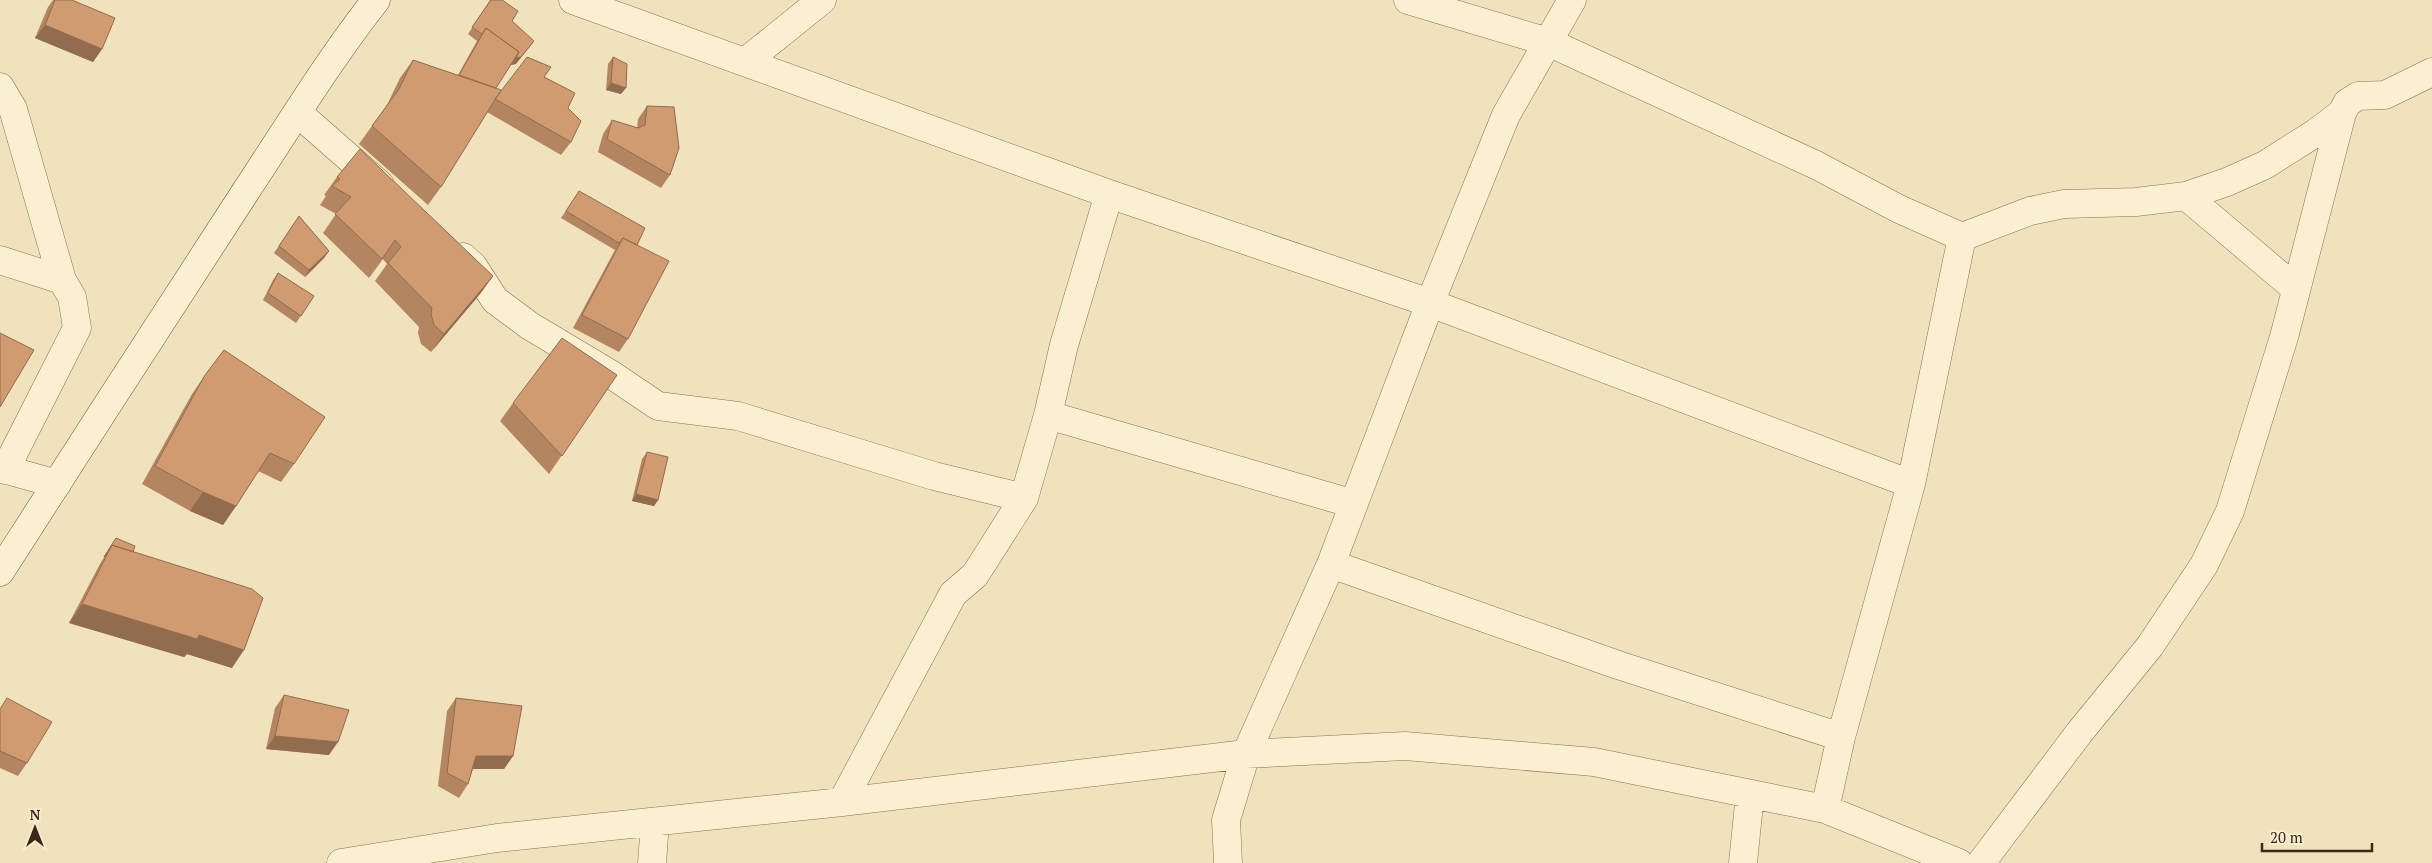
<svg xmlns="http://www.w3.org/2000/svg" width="2432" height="863" viewBox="0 0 2432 863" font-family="'PT Serif',serif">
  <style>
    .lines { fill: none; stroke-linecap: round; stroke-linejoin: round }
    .street-casing { stroke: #897255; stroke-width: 29 }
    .secondary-casing { stroke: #6b5339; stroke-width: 29 }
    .street { stroke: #fbefd1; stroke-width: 28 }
    .secondary { stroke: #fbefd1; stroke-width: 28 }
    .wall { fill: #b48561 }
    .shaded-wall { fill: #926c4f }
    .building { fill: #d19b71; stroke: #926c4f }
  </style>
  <rect width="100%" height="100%" fill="#f0e2bd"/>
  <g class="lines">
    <defs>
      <path id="street" d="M573,0L1109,194L1430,303L1911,484
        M1408,0L1548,42L1816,165L1899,209L1962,237L2030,211L2064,204L2136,202L2186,196L2227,182L2265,165L2317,132L2342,113L2347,103L2358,96L2385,95L2432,72
        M745,62L822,0
        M0,87L13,109L62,280L72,297L77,328L5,470
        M298,113L380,185
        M2186,196L2296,289
        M463,257L473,266L495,300L530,326L612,375L658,406L738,416L934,476L1024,498L1048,415L1064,345L1109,194
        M0,260L62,280
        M1048,415L1354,504
        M0,468L57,484
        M1331,564L1618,665L1841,737
        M842,802L953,594L975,575L1024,498
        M1825,809L1841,737L1911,484L1962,237
        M341,863L497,838L842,802L1246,754L1405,746L1594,762L1825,809L1959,863
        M652,863L655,822
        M1228,863L1226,820L1246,754L1331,564L1430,303L1506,115L1572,0
        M1743,863L1750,794
        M1981,863L2079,733L2150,646L2204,565L2230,511L2284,337L2342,113"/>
      <path id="secondary" d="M0,572C81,446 162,319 244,194C287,129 328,61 376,0"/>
    </defs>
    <use href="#street" class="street-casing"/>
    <use href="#secondary" class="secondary-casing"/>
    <use href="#street" class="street"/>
    <use href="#secondary" class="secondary"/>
  </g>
  <path class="wall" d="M53,0H72L102,49L93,62L35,38L48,7Z
    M490,0L512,21L516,64L510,65L496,88L495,99L545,77L568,108L571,142L561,155L487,112L441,187L428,205L359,144L387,105L400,78L413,60L458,75L477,41L468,34Z
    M613,57L621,94L606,90L608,64Z
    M647,106L670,175L661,188L598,152L603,134L612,120L637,128L638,119Z
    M337,177L493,276L480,294L431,352L421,344L418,333L419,327L375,281L387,264L383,259L369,278L323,233L336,214L320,205L326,196L324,195Z
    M579,191L637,245L628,339L619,352L573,328L615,250L561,218Z
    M299,216L329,251L324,258L305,277L274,253Z
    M278,273L314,296L296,323L263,300L273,280Z
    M205,375L294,464L281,482L258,471L236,506L223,525L190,511L142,484L192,394Z
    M617,375L549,474L500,421L513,403Z
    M647,452L658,500L654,506L632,501L642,459Z
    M116,538L133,552L232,668L187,654L184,657L69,623L100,564Z
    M284,695L329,755L266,749L275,708Z
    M456,698L513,756L504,769H473L468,784L459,798L438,786L447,711Z
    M0,708L27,763L18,776L0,768Z"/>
  <path class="shaded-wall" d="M45,25L102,49L93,62L35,38Z
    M534,41L516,64L510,65L515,58Z
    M611,83L626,88L621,94L606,90Z
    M329,251L324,258L305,277L309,270Z
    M493,276L480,294L431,352L444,334Z
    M203,492L236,506L223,525L190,511Z
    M636,494L658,500L654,506L632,501Z
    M82,604L199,635L244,650L232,668L187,654L184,657L69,623Z
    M275,736L338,742L329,755L266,749Z
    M476,756H513L504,769H467Z"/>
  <path class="building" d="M55,0H72L115,18L102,49L45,25Z
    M491,0H502L518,11L512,21L534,41L521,57L515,58L519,52L486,28L482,34L472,27Z
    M486,28L519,52L496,88L459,75Z
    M527,57L551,67L544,77L575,93L568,108L581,121L571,142L495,99Z
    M613,57L627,64L626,88L611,83Z
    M413,60L501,90L441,187L372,126L399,89Z
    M647,106L674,107L679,148L670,175L607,139L612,120L638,128L645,125Z
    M360,149L493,276L444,334L434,325L431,314L432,308L388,263L401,247L395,240L382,259L335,214L351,197L332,186L340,179L337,177Z
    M579,191L645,228L637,245L623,238L619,243L566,211Z
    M299,216L329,251L309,270L279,246Z
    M623,238L669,261L628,339L582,315Z
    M278,273L314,296L301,316L268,293Z
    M0,333L34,350L0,407Z
    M562,338L617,375L562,456L513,403Z
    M224,350L325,417L294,464L270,453L236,506L203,492L155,466L205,375Z
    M647,452L668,457L658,500L636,494Z
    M116,538L135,546L133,552L112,545L104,557Z
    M112,545L252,589L263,598L244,650L199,635L197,639L82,604Z
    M284,695L349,710L338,742L275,736Z
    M7,698L52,722L27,763L0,751V709Z
    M456,698L522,706L513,756H476L468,784L447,773Z"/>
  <g transform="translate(35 828)" stroke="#f7eccd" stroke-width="4" paint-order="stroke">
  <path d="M0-4L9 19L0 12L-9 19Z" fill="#38291b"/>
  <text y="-8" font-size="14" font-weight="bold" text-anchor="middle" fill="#38291b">N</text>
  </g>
  <path d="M2262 843v8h110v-8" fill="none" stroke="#38291b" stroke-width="2.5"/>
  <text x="2270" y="843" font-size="15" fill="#38291b" stroke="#f7eccd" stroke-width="4" paint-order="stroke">20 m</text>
</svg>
